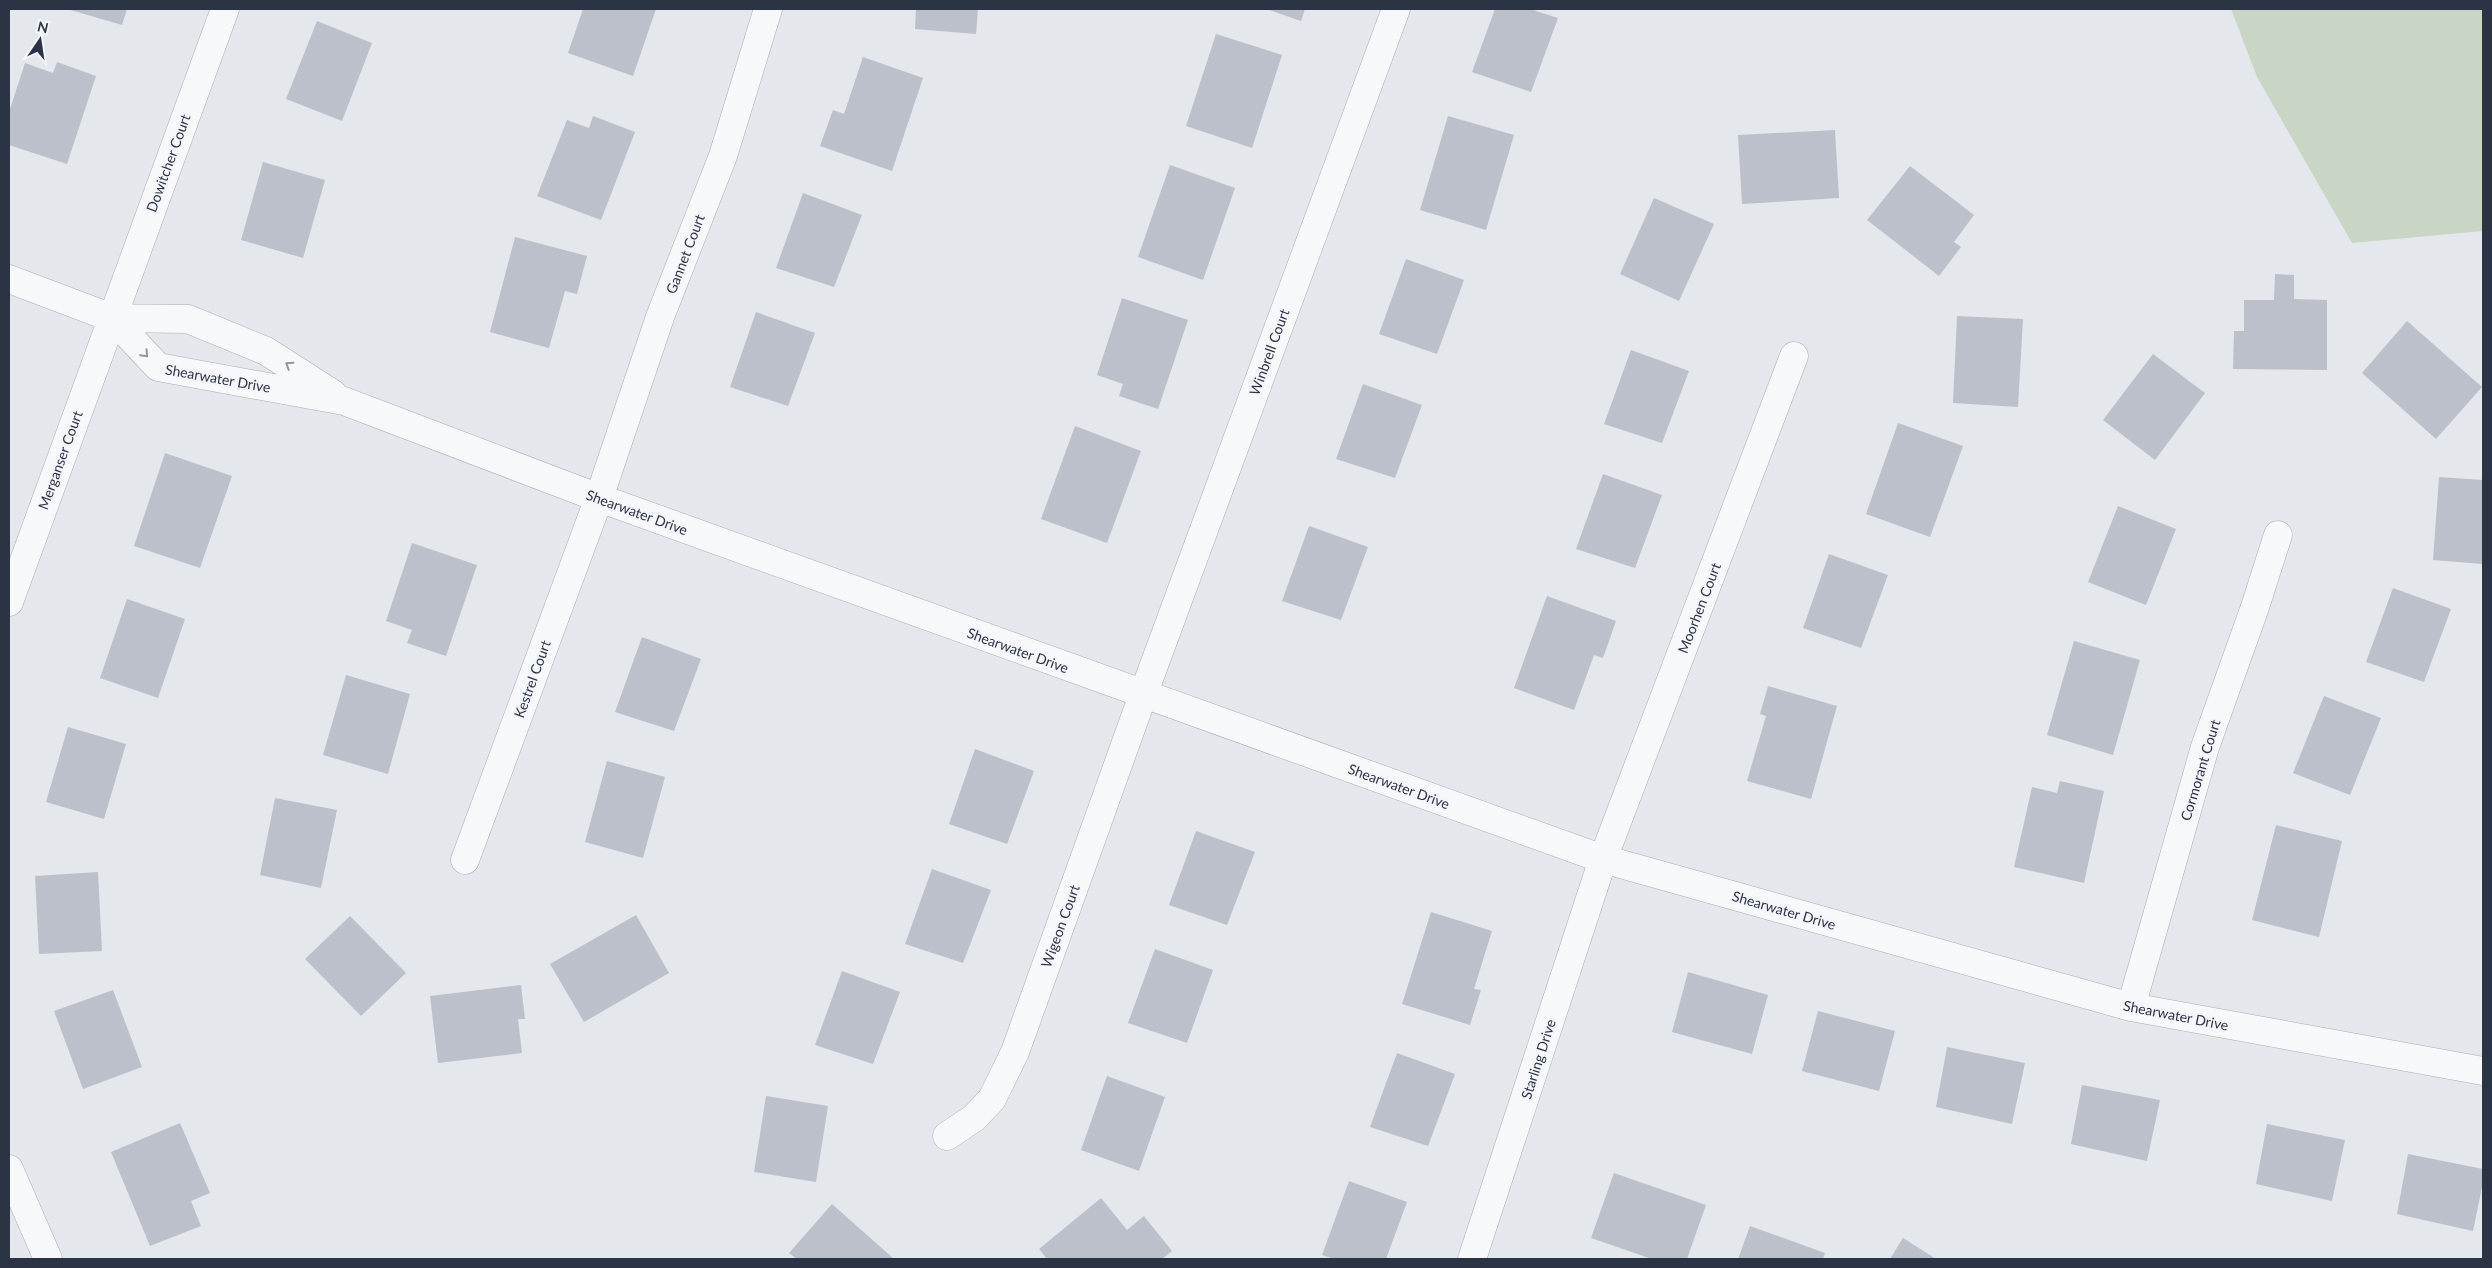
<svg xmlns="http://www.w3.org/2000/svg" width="2492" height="1268" viewBox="0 0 2492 1268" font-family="Lato,sans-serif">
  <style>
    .green { fill: #c9d6c5 }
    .building { fill: #bbc0ca }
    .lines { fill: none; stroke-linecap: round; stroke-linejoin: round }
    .minor-casing { stroke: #a9aeb7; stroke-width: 29 }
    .minor { stroke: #f7f8fa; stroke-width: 28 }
    .oneway { stroke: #9196a0 }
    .labels { text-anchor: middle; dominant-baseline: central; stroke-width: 4; stroke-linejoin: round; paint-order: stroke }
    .street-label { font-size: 14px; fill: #2b3445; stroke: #f4f6f9 }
  </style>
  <rect width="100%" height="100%" fill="#e4e7ec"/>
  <path class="green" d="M2231,9H2483V231L2352,243L2257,77Z"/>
  <path class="building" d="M67,9H127L122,25Z
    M583,9H656L633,76L568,53Z
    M916,9H978L976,34L915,29Z
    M1266,9H1305L1301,21Z
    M1495,9H1530L1558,18L1531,92L1472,72Z
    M317,21L372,43L342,121L286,99Z
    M1216,34L1282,55L1252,148L1186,126Z
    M863,57L923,78L892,171L820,146L833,110L844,114Z
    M57,62L96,76L67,164L9,145V112L25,63L53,73Z
    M593,116L635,132L601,220L537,196L567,120L589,128Z
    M1448,116L1514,135L1486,230L1420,210Z
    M1835,130L1839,198L1742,204L1738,135Z
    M263,162L325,180L303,258L241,240Z
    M1170,165L1235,188L1203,280L1138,257Z
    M1910,166L1974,215L1954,242L1961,247L1939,276L1867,220Z
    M803,193L862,215L834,287L776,268Z
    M1654,198L1714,224L1679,301L1620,274Z
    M515,237L587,256L577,294L565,291L549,348L490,332Z
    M1406,259L1464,280L1437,354L1379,334Z
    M2275,274L2294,275V299L2327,300V370L2233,369L2234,331H2244V300H2274Z
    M1122,298L1188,320L1158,409L1119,396L1123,384L1097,375Z
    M756,312L815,333L788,406L730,387Z
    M1957,316L2023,319L2018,407L1953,403Z
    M2407,321L2482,387L2436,439L2362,373Z
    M1631,350L1689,371L1662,443L1604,424Z
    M2153,354L2205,393L2155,460L2103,420Z
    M1363,384L1422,405L1395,478L1336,459Z
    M1898,423L1963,446L1930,537L1866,514Z
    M1075,426L1141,451L1107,543L1041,519Z
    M165,453L232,476L200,568L134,546Z
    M1603,474L1662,495L1635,568L1576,549Z
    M2439,477L2483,480V564L2433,560Z
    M2118,506L2176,529L2146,605L2088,582Z
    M1309,526L1368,547L1341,620L1282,601Z
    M412,543L477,565L446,656L407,643L412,630L386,621Z
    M1829,554L1888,575L1861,648L1803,628Z
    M2393,588L2451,609L2424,682L2366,662Z
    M1547,596L1616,621L1603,658L1594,655L1574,710L1514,688Z
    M127,599L185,619L158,698L100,678Z
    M642,637L701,659L674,731L615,712Z
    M2074,641L2140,660L2113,755L2047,735Z
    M346,675L410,694L388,774L323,755Z
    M1768,686L1837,706L1811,799L1747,781L1766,716L1760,714Z
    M2324,696L2381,718L2350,795L2293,773Z
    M68,727L126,744L104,819L46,802Z
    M975,749L1034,771L1007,844L949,824Z
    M607,761L665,777L643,858L585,842Z
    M2060,781L2104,791L2084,883L2014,867L2032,787L2057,793Z
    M275,798L337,810L321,888L260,875Z
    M2276,825L2342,841L2319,937L2252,920Z
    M1196,831L1255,852L1227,925L1169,905Z
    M932,869L991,890L963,963L905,944Z
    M98,872L102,951L39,954L35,876Z
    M1431,912L1492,931L1474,989L1481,990L1470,1025L1402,1004Z
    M636,915L669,973L584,1022L550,964Z
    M350,916L406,973L361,1016L305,959Z
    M1155,949L1213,970L1187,1043L1128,1023Z
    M842,971L900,992L873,1064L815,1045Z
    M1688,972L1768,995L1752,1054L1672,1032Z
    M521,985L525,1019H518L522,1053L438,1063L430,996Z
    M113,990L142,1067L83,1089L54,1011Z
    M1818,1011L1895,1031L1879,1091L1802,1071Z
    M1947,1047L2025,1063L2012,1124L1936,1107Z
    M1397,1053L1455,1074L1428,1146L1370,1127Z
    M1107,1076L1165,1097L1139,1171L1081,1150Z
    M2082,1085L2160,1100L2147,1161L2071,1144Z
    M766,1096L828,1106L816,1182L754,1172Z
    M180,1123L210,1193L191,1201L201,1226L150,1246L111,1152Z
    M2267,1124L2345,1140L2332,1201L2256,1184Z
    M2408,1154L2483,1169V1182L2473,1231L2397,1214Z
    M1614,1173L1706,1205L1687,1259H1652L1591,1238Z
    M1349,1181L1407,1202L1386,1259H1334L1322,1255Z
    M1101,1198L1127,1230L1144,1216L1172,1251L1162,1259H1047L1039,1249Z
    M832,1204L894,1259H797L789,1253Z
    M1750,1226L1825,1253L1823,1259H1738Z
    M1903,1238L1936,1259H1890Z"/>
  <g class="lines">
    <defs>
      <path id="minor" d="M9,279L112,318L188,319L266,351L333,394
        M112,318L158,367L344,401L599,498L1603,859L2131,1007L2483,1071
        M9,602L225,9
        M465,860L599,498L660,317L723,156L768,9
        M2131,1007L2205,747L2255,607L2278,535
        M947,1136L974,1118L992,1099L1015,1052L1143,695L1396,9
        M9,1169L48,1259
        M1472,1259L1603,859L1794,356"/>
    </defs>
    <use href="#minor" class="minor-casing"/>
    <use href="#minor" class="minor"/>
  </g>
  <defs><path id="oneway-chevron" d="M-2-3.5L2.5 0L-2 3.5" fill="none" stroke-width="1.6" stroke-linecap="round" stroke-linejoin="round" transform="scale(1.25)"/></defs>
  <g class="oneway">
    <use href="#oneway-chevron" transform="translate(145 354) rotate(47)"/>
    <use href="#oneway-chevron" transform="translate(289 365) rotate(-147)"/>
  </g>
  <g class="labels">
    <g class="street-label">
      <text transform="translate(168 163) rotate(-70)">Dowitcher Court</text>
      <text transform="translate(685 254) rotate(-69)">Gannet Court</text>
      <text transform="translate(1269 352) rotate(-70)">Winbrell Court</text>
      <text transform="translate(218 378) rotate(10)">Shearwater Drive</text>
      <text transform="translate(60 460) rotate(-70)">Merganser Court</text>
      <text transform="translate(637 512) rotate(20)">Shearwater Drive</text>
      <text transform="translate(1699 608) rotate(-69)">Moorhen Court</text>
      <text transform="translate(1018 650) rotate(20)">Shearwater Drive</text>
      <text transform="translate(532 679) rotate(-70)">Kestrel Court</text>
      <text transform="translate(2200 770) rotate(-73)">Cormorant Court</text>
      <text transform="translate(1399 786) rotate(20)">Shearwater Drive</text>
      <text transform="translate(1784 910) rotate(16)">Shearwater Drive</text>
      <text transform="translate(1060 926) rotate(-70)">Wigeon Court</text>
      <text transform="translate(2176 1015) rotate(11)">Shearwater Drive</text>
      <text transform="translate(1538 1059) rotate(-72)">Starling Drive</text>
    </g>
  </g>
  <rect width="2492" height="1268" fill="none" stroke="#2b3445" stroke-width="20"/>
  <g transform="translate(40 40) rotate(13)" stroke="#f4f6f9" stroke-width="4" paint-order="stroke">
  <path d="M0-4L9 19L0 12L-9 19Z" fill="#2b3445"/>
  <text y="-8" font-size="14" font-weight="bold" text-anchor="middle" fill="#2b3445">N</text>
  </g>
</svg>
